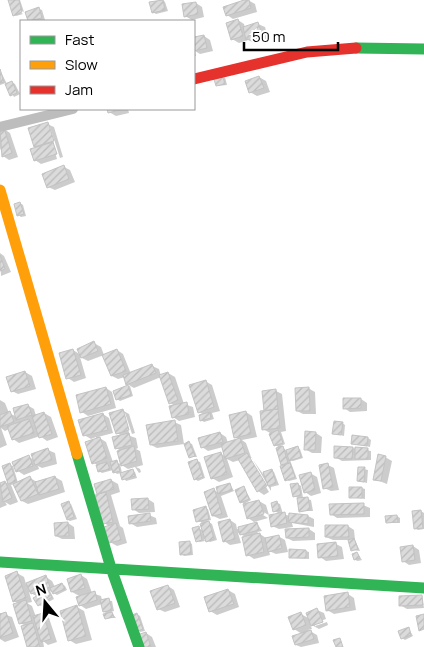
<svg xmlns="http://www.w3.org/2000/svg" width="424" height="647" viewBox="0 0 424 647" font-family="Manrope,sans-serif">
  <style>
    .shadow { fill: #0003 }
    .building { fill: url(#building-hatch); stroke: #c3c3c3 }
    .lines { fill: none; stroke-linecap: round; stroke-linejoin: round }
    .street { stroke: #bdbdbd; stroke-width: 10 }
    .fast { stroke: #30b455; stroke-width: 11 }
    .slow { stroke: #ff9f0a; stroke-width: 11 }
    .jam { stroke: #e5322d; stroke-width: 11 }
  </style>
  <defs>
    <pattern id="building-hatch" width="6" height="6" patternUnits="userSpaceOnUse" patternTransform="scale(1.25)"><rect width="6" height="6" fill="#dbdbdb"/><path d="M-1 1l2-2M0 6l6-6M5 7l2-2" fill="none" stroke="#bababa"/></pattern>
  </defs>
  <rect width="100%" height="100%" fill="#fff"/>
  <path class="shadow" d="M13,0H20L24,12L18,8L16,10L23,14L16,16L14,15Z
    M163,0L165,2L168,11L156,14L153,12Z
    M248,0L255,4L257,12L233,19L227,15Z
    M196,3L202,7L204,17L192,20L185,16Z
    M39,9L42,10L45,20L29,21L27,13Z
    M238,20L244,24L245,28L258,24L265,27L268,38L254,43L248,40L239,43L232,39Z
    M204,36L210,40L213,51L200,54L195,51L196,56H194V39Z
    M0,70L7,84L12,82L15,84L20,94L14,97L6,83L0,85Z
    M225,77L227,85L217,86Z
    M259,77L266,81L270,92L257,96L250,92Z
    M108,109H128L129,113L116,116L109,112Z
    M47,124L54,127L63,157L60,158L50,127H48L57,159L41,164L35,160L36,149L29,129Z
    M4,129L10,133L18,157L9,160L3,156L0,148V131Z
    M64,167L70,170L75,182L55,190L48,187Z
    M20,203L23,205L26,216L21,217L18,215Z
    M0,253L4,256L11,272L1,276Z
    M94,343L101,347L104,355L117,350L123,354L131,374L152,366L159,369L161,376L168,373L175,377L184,404L193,407L195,417L179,421L173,417L175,406L170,403L161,377L134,388L127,384L125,377L118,379L112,376L104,355L88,361L80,357L86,378L74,382L68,378L73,350L81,355Z
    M25,372L32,376L36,389L18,394L12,391Z
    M205,381L212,385L220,411L212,413L214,419L204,422L201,420L204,415L199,412Z
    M130,386L133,396L120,401L117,399L114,391Z
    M106,388L112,392L116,408L88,416L82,412Z
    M308,388L315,392L316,414H303L297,411Z
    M276,391L282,394L286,431L281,432L285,444L281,446L287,451L297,448L300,449L303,458L293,461L290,460L297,479L289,481L286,480L285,466L282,464L280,448L275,445L270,433L263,429L265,412Z
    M361,399L367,403V411L350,412L344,408Z
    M0,400L5,403L9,413L17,417L27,405L34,409L36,416L44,413L51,417L58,437L47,441L40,436L19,443L13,439L9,429L5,431L1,428L7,445L0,448Z
    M122,410L129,414L135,433L132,434L125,413H123L130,436L136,438L138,448L136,449L140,451L143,465L136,467L140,469L141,472L139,473L135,467L128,469L120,464L122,473L133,471L135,472L137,478L126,481L121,473L117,474L113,470L102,473L99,471L98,465L93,463L96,437L91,439L84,435L103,414L109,418L113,433L98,437L106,442L113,462L121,464V451L116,448L122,436L117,433Z
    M246,412L252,416L257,437L242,440L246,443L251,457L263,474L272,471L274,472L279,485L271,487V491L252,458H249L269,492L264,495L258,491L240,460L233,462L227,459L233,477L219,482L212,478L220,453L226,457L223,447L208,451L202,447L220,433L226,437L228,443L240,440L235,437Z
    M174,422L181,425L184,444L157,448L151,445Z
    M342,423L345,425L344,436L333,433Z
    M316,433L322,437L321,453H312L305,449Z
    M368,438L371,440L370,447L353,443Z
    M189,443L192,444L197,457H190Z
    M353,448L371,451V460L342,461L335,457Z
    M48,450L55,453L57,464L42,468L38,466L39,469L24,475L18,471L29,457L34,460Z
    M385,457L392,461L387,484L374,479Z
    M197,461L200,462L205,478L198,481L195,479Z
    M10,465L13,466L18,483L30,478L37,482L55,477L62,481L65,492L28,504L22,501L15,484L11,485L18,502L10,505L5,502L7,505L0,508V484L5,482L9,484L4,467Z
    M328,465L334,468L339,490L331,491L324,488Z
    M359,468L368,470L367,483L358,481Z
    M310,473L317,477L321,493L311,496L305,492Z
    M111,480L118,484L120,492L111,495L120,526L123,528L127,543L117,546L110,542L109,526L104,523L95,485Z
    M230,484L234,491L221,496L228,517L220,519L213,516L214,490L219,493Z
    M298,484L301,486L303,498L311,500L313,511H300L298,498L294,496Z
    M244,488L251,500L244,504L241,502Z
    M362,488L365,489V499L350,497Z
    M148,499L154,503L155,512L139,513L133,509Z
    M259,501L266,505L269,515L259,510L258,512L268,518L254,522L248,518Z
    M68,503L71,504L77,519L70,521L68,520Z
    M277,503L280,504L283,514L290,516V515L308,516L314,519V527L292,523L293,527L279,529L272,526L280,514L274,511Z
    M363,505L370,508V517L337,518L331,514Z
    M205,508L208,509L211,520L207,521L212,524L217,540L210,542L204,539L205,541L200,542L197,541L198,528L204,531L201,522L197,521Z
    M421,511L424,513V529L418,530L415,528Z
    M149,515L156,518L157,524L137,527L130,523Z
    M397,516L400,518V523H387Z
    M230,520L236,524L237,529L257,523L262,531L257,532L266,538L278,536L285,540L288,552L276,554L269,551L270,555L254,559L248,555L246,537L238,533L241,543L230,545L224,541Z
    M68,523L74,527L75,539H62L56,536Z
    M348,526L354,530L355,540L360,551L352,550L349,540H333L326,537Z
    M309,529L315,533V540L293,541L287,538Z
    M189,542L192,544L193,555L184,556L182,554Z
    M336,544L342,547L344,559L326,561L320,557Z
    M413,546L419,550L421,563L409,565L403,561Z
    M306,551L309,552V559L291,558Z
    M357,553L362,560L358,561L355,560Z
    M17,573L24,577L26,584L46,577L52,581L55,587L62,584L65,586L67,590L57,595L50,591L54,599L41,606L39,605L38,597L29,592L32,602L27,603L32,606L36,617L43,614L49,618L57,642L48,645L43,641L44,647H28L26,626L20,623L19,604L14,601Z
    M81,575L87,579L92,593L101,596L102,600L112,601L114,611L111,612L116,618H106L108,614L104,612L102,604L86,609L80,605L81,597L72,592Z
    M168,586L174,590L180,607L165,612L158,609Z
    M228,590L235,594L239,607L217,615L210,611Z
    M348,594L354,598L356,610L334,614L327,610Z
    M422,596L424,608L407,609L400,605V597Z
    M77,607L84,611L92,640L76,644L69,640Z
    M317,610L324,613L326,619L315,623V626L327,622L328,625L319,629L310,624L312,629L308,630L317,635L319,643L301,647L296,645L302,634L294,629L301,614L310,619Z
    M0,613L12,617L19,637L5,642L0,639Z
    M137,614L140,616L145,631L140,632Z
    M409,629L413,636L405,640L402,638Z
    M146,633L152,637L156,647H143Z"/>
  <path class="building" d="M8,0H19L22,12L13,16Z
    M163,0L165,10L152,13L149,2Z
    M244,0H249L251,8L226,16L223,7Z
    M196,2L198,14L184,17L182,4Z
    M39,7L42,18L28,21L25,12Z
    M238,19L243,36L231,40L226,23Z
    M258,22L262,35L246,40L243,27Z
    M204,35L207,48L194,51V37Z
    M0,69L4,82L0,83Z
    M222,74L225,84L216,86L213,76Z
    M259,76L264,88L249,93L245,81Z
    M12,81L17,93L10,96L5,84Z
    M107,109H124L108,113Z
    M48,122L54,141L34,147L28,128Z
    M4,128L12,153L2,157L0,129Z
    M53,142L57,154L34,161L30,149Z
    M64,165L69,179L47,188L42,174Z
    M20,202L24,214L17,216L14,204Z
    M0,255L5,269L0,271Z
    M94,341L98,351L81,358L77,349Z
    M73,349L81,375L66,379L59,353Z
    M117,349L126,371L111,376L102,355Z
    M152,364L156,373L126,385L123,375Z
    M25,371L30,386L11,392L6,377Z
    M168,372L178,400L169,404L159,375Z
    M206,380L214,407L198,413L189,385Z
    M128,385L131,395L116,400L113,391Z
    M106,387L111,404L80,413L76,395Z
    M309,387L310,411H296L295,388Z
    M276,389L278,409L264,411L262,391Z
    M343,398H361V408L343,409Z
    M187,402L189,414L172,418L169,406Z
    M28,404L32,415L16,420L13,408Z
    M123,409L129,430L116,434L109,413Z
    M278,409L280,428L262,430L260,411Z
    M10,411L14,422L0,427V415Z
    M246,411L251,434L234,438L229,415Z
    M44,412L52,434L39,438L32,416Z
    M210,412L211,418L200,421L199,415Z
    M103,413L108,430L83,436L78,420Z
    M29,419L34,433L12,440L7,426Z
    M175,420L178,441L150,445L146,425Z
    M334,421L343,422L341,435L332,434Z
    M278,430L283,443L274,446L269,434Z
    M305,431L316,432L315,450H304Z
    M220,432L223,442L201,448L198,438Z
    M129,433L132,445L115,449L112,437Z
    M352,435L368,437L367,446L351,444Z
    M100,437L107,458L92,464L85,442Z
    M240,438L245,453L225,459L221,444Z
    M189,441L195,456L189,458L184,444Z
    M134,446L137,461L121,466L117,451Z
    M283,446L288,463L281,465L276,448Z
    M298,446L301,457L289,461L286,450Z
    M334,446L353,447L352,459L334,458Z
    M355,447L368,448V459H355Z
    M48,448L52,460L35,465L31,454Z
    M221,452L227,474L211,479L204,457Z
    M247,453L267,486L257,492L238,459Z
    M378,454L386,456L381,481L373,480Z
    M29,455L33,466L16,472L12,462Z
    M197,459L203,477L194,480L188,462Z
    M117,460L120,471L113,473L110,462Z
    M107,462L110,469L98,472L96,465Z
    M10,463L16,481L8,484L2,466Z
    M290,463L295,477L285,481L280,466Z
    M328,463L333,487L323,489L319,465Z
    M358,467H365L364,482L357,481Z
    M133,469L135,476L122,480L120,473Z
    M272,469L276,483L268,486L263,472Z
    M311,472L315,490L304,493L299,475Z
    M30,476L38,494L21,501L13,484Z
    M55,476L59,489L39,495L35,482Z
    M111,479L114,489L97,494L94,484Z
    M5,481L12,498L3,502L0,483Z
    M230,483L232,490L218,494L216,487Z
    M298,483L301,495L293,497L290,484Z
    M244,486L249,499L240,503L235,490Z
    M349,487H362V498H349Z
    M214,488L222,514L212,516L204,492Z
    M106,492L113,522L103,524L95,495Z
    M308,497L310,510L299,512L297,498Z
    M148,498L149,509L132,510L131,499Z
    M259,500L264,514L247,519L243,504Z
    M69,501L74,517L67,520L61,504Z
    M277,501L280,510L273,512L271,503Z
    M364,503V514L330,515L329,504Z
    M206,506L209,519L196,522L193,510Z
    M421,510L423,528L414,529L412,511Z
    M285,512L287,523L271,527L269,515Z
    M150,513L151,521L129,524L128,516Z
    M289,513L308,515V524L288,522Z
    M397,515L398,522L386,523L385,516Z
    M230,519L235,539L223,542L218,522Z
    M209,521L214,539L206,542L200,524Z
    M68,522L69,536H55L54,523Z
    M257,522L259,530L240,535L238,527Z
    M116,523L121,540L109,543L104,527Z
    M325,525H348L349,537H325Z
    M199,526L202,540L196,542L192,528Z
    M309,528V537L286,538L285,529Z
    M260,533L264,552L246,556L242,537Z
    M279,535L282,548L268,552L265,538Z
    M354,538L358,549L351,551L348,540Z
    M190,541L191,554L180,555L179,542Z
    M336,542L338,556L318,558L317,544Z
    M413,545L415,560L402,562L400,547Z
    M289,549L306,550V558H289Z
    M357,552L360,558L354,560L352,554Z
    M17,571L26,598L13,602L5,576Z
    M81,574L85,588L71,592L67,579Z
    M46,575L50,587L31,594L26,583Z
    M62,583L65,589L53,594L50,588Z
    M168,585L175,603L157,610L150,591Z
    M228,589L234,604L209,612L204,597Z
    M48,590L52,597L38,606L33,598Z
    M95,591L97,600L79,606L76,597Z
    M348,592L350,607L326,611L324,596Z
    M422,595L423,605L399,606V596Z
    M109,598L112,610L103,612L100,600Z
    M26,600L32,621L19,624L13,604Z
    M77,605L86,636L68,641L60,611Z
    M317,608L323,622L311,626L306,613Z
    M6,612L13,633L0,638V614Z
    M112,612L114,617L105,619L103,614Z
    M301,612L306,625L293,630L288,617Z
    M43,613L51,639L41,642L33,616Z
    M137,613L143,629L136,632L130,616Z
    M424,614V629L419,631L416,616Z
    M33,623L40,647H27L21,626Z
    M409,627L411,635L401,639L398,631Z
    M311,630L314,639L295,645L292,636Z
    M146,632L151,647H142L137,635Z
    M340,638L343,647H336L333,640Z"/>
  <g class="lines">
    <path class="street" d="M0,127L73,109"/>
    <path class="fast" d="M356,48L424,49
      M77,454L111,568L139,647
      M0,562L424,588"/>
    <path class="slow" d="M0,190L77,454"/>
    <path class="jam" d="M194,79L307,52L356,48"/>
  </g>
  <rect x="20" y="20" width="175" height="90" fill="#ffffff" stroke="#999999"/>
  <rect x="30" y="36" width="25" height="8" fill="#30b455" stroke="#999999"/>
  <text x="65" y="45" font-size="15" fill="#000000">Fast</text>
  <rect x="30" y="61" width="25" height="8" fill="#ff9f0a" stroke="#999999"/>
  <text x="65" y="70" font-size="15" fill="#000000">Slow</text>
  <rect x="30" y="86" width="25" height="8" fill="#e5322d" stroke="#999999"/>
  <text x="65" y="95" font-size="15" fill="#000000">Jam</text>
  <g transform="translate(45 602) rotate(342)" stroke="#ffffff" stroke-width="4" paint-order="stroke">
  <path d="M0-4L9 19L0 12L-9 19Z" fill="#000000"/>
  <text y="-8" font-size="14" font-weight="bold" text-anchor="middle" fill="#000000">N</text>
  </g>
  <path d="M244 42v8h94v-8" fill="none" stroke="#000000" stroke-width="2.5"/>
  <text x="252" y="42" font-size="15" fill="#000000" stroke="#ffffff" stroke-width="4" paint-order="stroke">50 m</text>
</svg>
